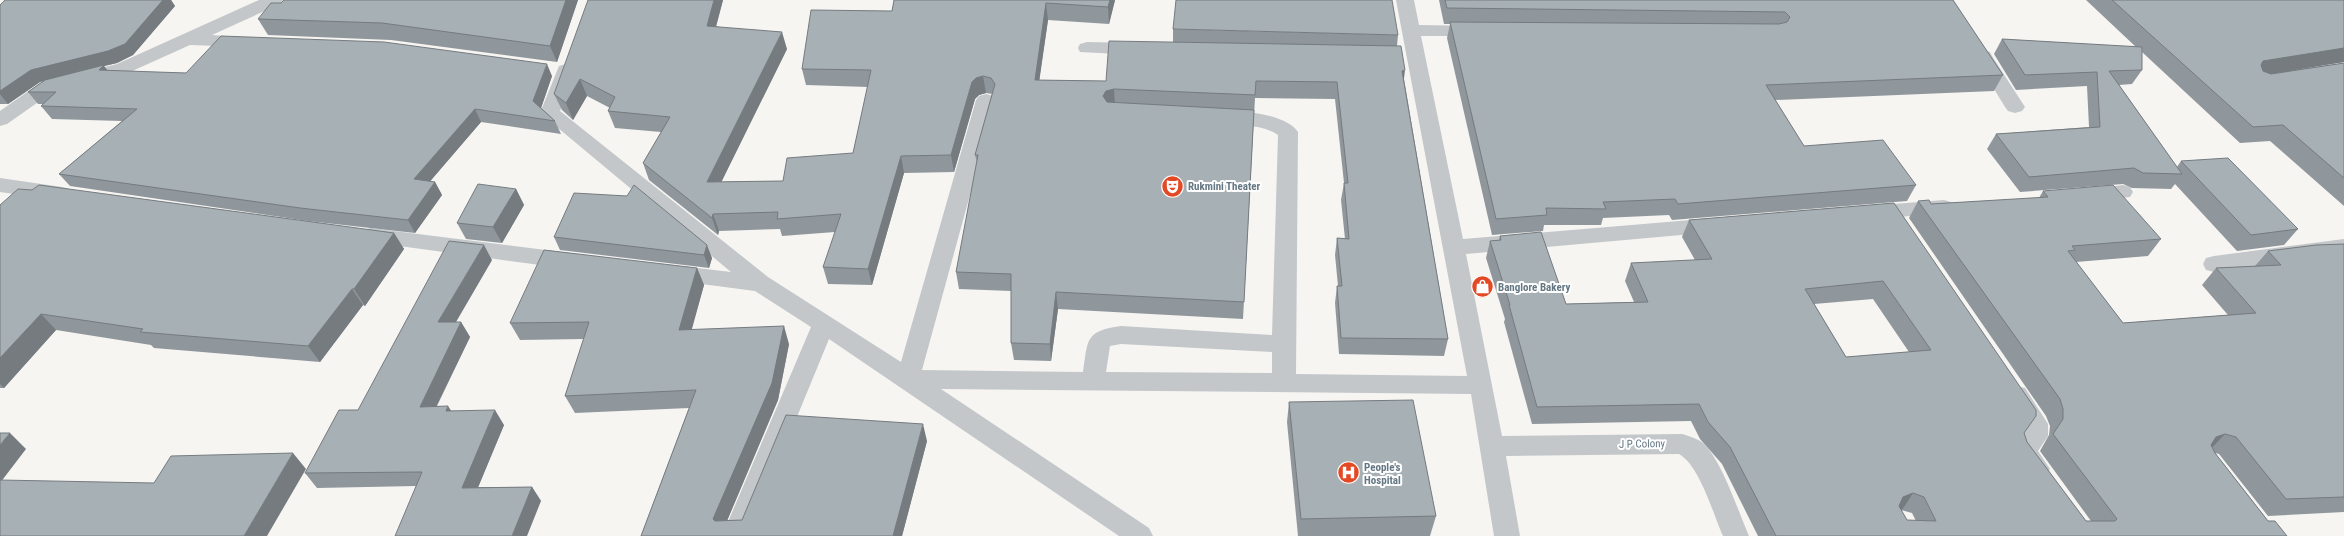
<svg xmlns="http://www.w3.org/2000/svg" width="2344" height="536" viewBox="0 0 2344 536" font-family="'Roboto Condensed',sans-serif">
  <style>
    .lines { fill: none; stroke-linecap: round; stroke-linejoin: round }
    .minor { fill: #c3c7ca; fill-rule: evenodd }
    .wall { fill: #90979c; fill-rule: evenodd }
    .shaded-wall { fill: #757b7f }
    .building { fill: #a7b0b5; stroke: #757b7f; fill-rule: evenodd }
    .labels { text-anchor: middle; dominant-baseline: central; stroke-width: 4; stroke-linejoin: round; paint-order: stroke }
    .poi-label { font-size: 11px; font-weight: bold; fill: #647783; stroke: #fff; text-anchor: start }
    .street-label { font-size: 11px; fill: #647783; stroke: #fff }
  </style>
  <rect width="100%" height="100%" fill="#f6f5f2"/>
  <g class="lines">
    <path class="minor" d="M259,0H283L280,4L212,35L252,38L255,42L252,46L246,47L190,45L130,72L54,91L7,124L0,126V111L40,83L117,64Z
      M1396,0H1414L1419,25L1480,26L1486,27L1489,31L1486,35L1480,36H1421L1463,239L1715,218L1723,220L1726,225L1723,230L1715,232L1466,254L1502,436L1682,434C1689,436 1699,439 1704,444C1723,463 1738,511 1749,536H1723C1713,514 1700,466 1679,454L1506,456L1520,536H1494L1471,394L941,389L1149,528L1153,536H1119L829,339L748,536H722L811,327L755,291L663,279L660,273L663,267L671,265L731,272L540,113L559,66L566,64L573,66L575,70L560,111L768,277L901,362L976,100L979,96L986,94L993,96L996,100L922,370L1083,372C1088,339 1085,331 1121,326L1272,335L1278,135C1259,122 1239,128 1218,122L1215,118L1218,114C1238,108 1286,114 1298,132L1296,374L1467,376ZM1121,344L1272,352V373L1106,372L1110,346Z
      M1087,42L1138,43L1145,45L1147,49L1145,53L1138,55L1080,52L1078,48L1080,44Z
      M1983,50L1990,52L1992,56L2025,107L2022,111L2015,113L2008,111L2005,107L1974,56L1976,52Z
      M0,178L62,187L69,189L72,194L69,199L62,201L0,192Z
      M2123,185L2130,187L2133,192L2130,197L2090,202L2083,200L2080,195L2083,190Z
      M1944,200L1951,202L1955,207L1951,212L1869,220L1862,218L1858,213L1862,208L1869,206Z
      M370,228L570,253L578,255L581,261L578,267L570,269L362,241L359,236L362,231Z
      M2344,239V255L2214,272L2206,270L2203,264L2206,258L2214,256Z
      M2016,386L2025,388L2048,424V436L2038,451L2050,469L2046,476C2027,483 2019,467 2012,451L2024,433V426L2004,395L2007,388Z"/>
  </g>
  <path class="wall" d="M5,0H171L175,6L133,55L117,63L104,66L108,71L186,73L552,76L541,108L555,121L561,134L481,122L430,181L435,182L442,195L415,233L308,221L70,186L59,174L122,121L52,119L41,106L43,104H38L28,92L44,81L40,82L8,104H0V5Z
    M578,0L557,62L391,40L268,35L258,19Z
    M723,0L716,26L787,49L721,182L783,181L853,153L868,87L806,85L802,69L892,11L894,0H1115L1109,24L1048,20L1039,80L1106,81L1173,42V29L1398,35L1397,46L1404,79L1448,339L1444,356L1339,354L1335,303L1337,286H1338L1335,255L1337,238L1345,239L1341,200L1344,183L1335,99L1255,98L1243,319L1058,309L1051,361L1014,360L1011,343V291L959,289L956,272L977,162L975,155L992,94L986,93L979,95L975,99L954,172L904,173L872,285L828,284L823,267L835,232L782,236L780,229L719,231L718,235L649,180L643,163L661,132L615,128L608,111L610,108L587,96L573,120L562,110L554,94Z
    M1439,0H1953L2003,75L1994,91L1775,100L1804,146L1916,185L1907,201L1672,220L1669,215L1603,218L1601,225H1544L1543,231L1492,235L1447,38L1450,24H1444Z
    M2086,0H2344V62L2270,73L2344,63V206L2270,141L2240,143L2142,52V70L2132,84L2119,85L2177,167L2181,161L2298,229L2284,245L2237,251L2175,184L2171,189L2132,188L2123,184L2020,192L1987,149L1996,134L2089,127L2087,86L2016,90L1994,54L2002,39L2136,47Z
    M516,189L524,205L502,243L466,239L457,223Z
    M2043,191L2161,239L2148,256L2076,262L2123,323L2228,315L2202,285L2216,268L2255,266L2268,251L2344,244V512L2268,516L2219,454L2215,453L2268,521L2287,536H1758L1722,464L1700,439L1691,421L1532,424L1504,322L1505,319L1486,258L1490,241L1499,240L1500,236L1566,304L1634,302L1625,281L1631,263L1695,260L1682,237L1689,220L1894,203L2024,433L2027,442L2086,521H2091L2040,451L2049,435L2050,426L2046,416L1909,218L1918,201L1931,204L2039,198ZM1873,299L1909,352L1846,357L1814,304ZM1901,510L1912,513L1916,521L1907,520Z
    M627,196L712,258L709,268L560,250L554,237Z
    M0,205L394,233L404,249L365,306L363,305L320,362L154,348L151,345L56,330L4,388H0Z
    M492,260L456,322H461L470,337L437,406L451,411L504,425L478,487H532L541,501L416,486L317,488L305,473L358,410Z
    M697,268L704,285L691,330L789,344L778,400L727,521L742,520L927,441L902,536H641L689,408L575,413L565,396L584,339L520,340L510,323Z
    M1289,402L1436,516L1430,536H1298L1287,422Z"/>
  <path class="shaded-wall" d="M163,0H171L175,6L133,55L117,63L104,66L113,78L99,70L103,66L40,82L8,104L0,94V91L31,70Z
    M566,0H578L557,62L550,46Z
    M714,0H723L712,42L707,26Z
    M1110,0H1115L1109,24L1108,7Z
    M1046,3L1048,20L1037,97L1035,80Z
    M782,32L787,49L713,199L707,182Z
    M2344,48V62L2252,77L2263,61Z
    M547,64L552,76L539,114L533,101Z
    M1405,70L1403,87L1402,71Z
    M983,76L986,93L979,95L975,99L954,172L951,155L972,82L976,78Z
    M580,79L587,96L573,120L566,103Z
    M1114,89L1115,106L1107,108L1103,96L1106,91Z
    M475,109L481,122L421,192L414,179Z
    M901,156L904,173L872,285L868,269Z
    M435,182L442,195L415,233L408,220Z
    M516,189L524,205L502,243L493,227Z
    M713,214L719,231L718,235L712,218Z
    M394,233L404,249L365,306L354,289Z
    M484,245L492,260L447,337L438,322Z
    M707,245L712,258L709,268L704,255Z
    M697,268L704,285L687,347L679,330Z
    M352,289L363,305L320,362L308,346Z
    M1056,292L1058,309L1051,361L1050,344Z
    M41,314L56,330L4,388L0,384V358Z
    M461,322L470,337L429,421L420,407Z
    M784,326L789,344L778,400L721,535L713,519Z
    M448,406L458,421L446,411Z
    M495,410L504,425L472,502L462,488Z
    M923,424L927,441L902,536H893Z
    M10,433L26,449L0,483V445Z
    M2225,434L2209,451L2200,454L2216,437Z
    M293,453L306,469L267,536H244Z
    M532,487L541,501L527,536H512Z
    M1913,493L1902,510L1892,513L1903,497Z"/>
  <path class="building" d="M5,0H163L125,44L108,51L31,70L0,91V5Z
    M284,0H566L550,46L382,23L258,19L271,3H281Z
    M588,0H714L707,26L782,32L707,182L783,181L787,158L853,153L871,70L802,69L811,10L892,11L894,0H1110L1108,7L1046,3L1035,80L1106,81L1109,41L1401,46L1405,70L1402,71L1448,339L1341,338L1337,286H1342L1337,238L1349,239L1344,183H1348L1337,82L1256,81L1255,95L1114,89L1106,91L1103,96L1107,102L1254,110L1244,302L1056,292L1050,344L1011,343V274L956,272L978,155H975L995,84L991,78L983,76L976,78L972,82L951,155L901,156L868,269L823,267L841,214L777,219L778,212L713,214L712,218L643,163L670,117L608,111L615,97L580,79L566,103L554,94Z
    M1176,0H1392L1398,35L1173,29Z
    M1445,0H1953L2003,75L1766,85L1804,146L1883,140L1916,185L1678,204L1675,199L1603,202L1606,209L1546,208L1547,215L1496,219L1450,22L1779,24L1787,22L1790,17L1785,12L1447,8Z
    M2112,0H2344V48L2263,61L2261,65L2263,71L2271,74L2344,63V178L2283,125L2253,127Z
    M221,36L384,42L547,64L533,101L555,121L475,109L414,179L435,182L408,220L300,208L59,174L137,109L41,106L56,92H28L45,80L104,65L99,70L186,73Z
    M2002,39L2142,47V70L2109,71L2182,174L2143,173L2134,168L2029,177L1996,134L2100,127L2097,72L2025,75Z
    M2228,158L2298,229L2251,235L2181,161Z
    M478,184L516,189L493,227L457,223Z
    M39,185L394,233L354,289H352L308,346L140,332L143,329L41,314L0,358V205L18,189L32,190Z
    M634,185L707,245L704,255L554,237L574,193L627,196Z
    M2113,185L2161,239L2072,246L2075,250L2068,251L2123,323L2256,313L2216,268L2281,265L2268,251L2316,245L2344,244V497L2286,499L2236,437L2225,434L2216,437L2211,445L2215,453L2268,521H2275L2287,536H1776L1730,447L1708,422L1699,404L1537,407L1509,305H1510L1490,241L1501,240L1500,236L1541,232L1566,304L1648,302L1631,263L1712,259L1689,220L1894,203L2036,410V416L2024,433L2027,442L2086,521H2115L2117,519L2053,434L2063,419V409L2060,399L1918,201L1929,200L1931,204L2048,197L2043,191ZM1883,281L1931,350L1846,357L1805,289ZM1913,493L1924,497L1936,521L1907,520L1899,506L1903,497Z
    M449,241L484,245L438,322H461L420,407L448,406L446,411L495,410L462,488L532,487L512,536H395L422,472L305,473L339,410H358Z
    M544,250L697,268L679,330L784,326L772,383L713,519L715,521L742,520L786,415L923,424L893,536H641L696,390L565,396L589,322L510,323Z
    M1413,400L1436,516L1301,519L1289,402Z
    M0,433H10L0,445Z
    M293,453L244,536H0V480L154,483L171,456Z"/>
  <defs>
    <symbol id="theatre-disc" viewBox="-11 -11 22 22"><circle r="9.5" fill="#e34925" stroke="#fff"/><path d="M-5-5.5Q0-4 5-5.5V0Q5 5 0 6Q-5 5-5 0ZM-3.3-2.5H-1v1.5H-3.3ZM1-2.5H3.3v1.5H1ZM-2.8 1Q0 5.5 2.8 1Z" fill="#fff"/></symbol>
    <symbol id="shop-disc" viewBox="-11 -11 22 22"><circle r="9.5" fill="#e34925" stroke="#fff"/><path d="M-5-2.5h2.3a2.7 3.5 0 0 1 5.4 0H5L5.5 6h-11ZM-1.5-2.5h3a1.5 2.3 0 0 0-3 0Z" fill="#fff"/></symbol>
    <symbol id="hospital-disc" viewBox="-11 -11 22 22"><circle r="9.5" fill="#e34925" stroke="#fff"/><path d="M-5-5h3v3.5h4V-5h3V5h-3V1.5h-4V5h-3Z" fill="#fff"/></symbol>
  </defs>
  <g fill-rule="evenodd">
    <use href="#theatre-disc" x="1160" y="174" width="25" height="25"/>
    <use href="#shop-disc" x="1470" y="274" width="25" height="25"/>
    <use href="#hospital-disc" x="1336" y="460" width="25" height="25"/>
  </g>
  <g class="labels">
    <g class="poi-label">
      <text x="1188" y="186">Rukmini Theater</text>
      <text x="1498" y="287">Banglore Bakery</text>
      <text x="1364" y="467">People's<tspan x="1364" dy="13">Hospital</tspan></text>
    </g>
    <g class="street-label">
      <text transform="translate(1642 444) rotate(-1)">J P Colony</text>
    </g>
  </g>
</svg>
